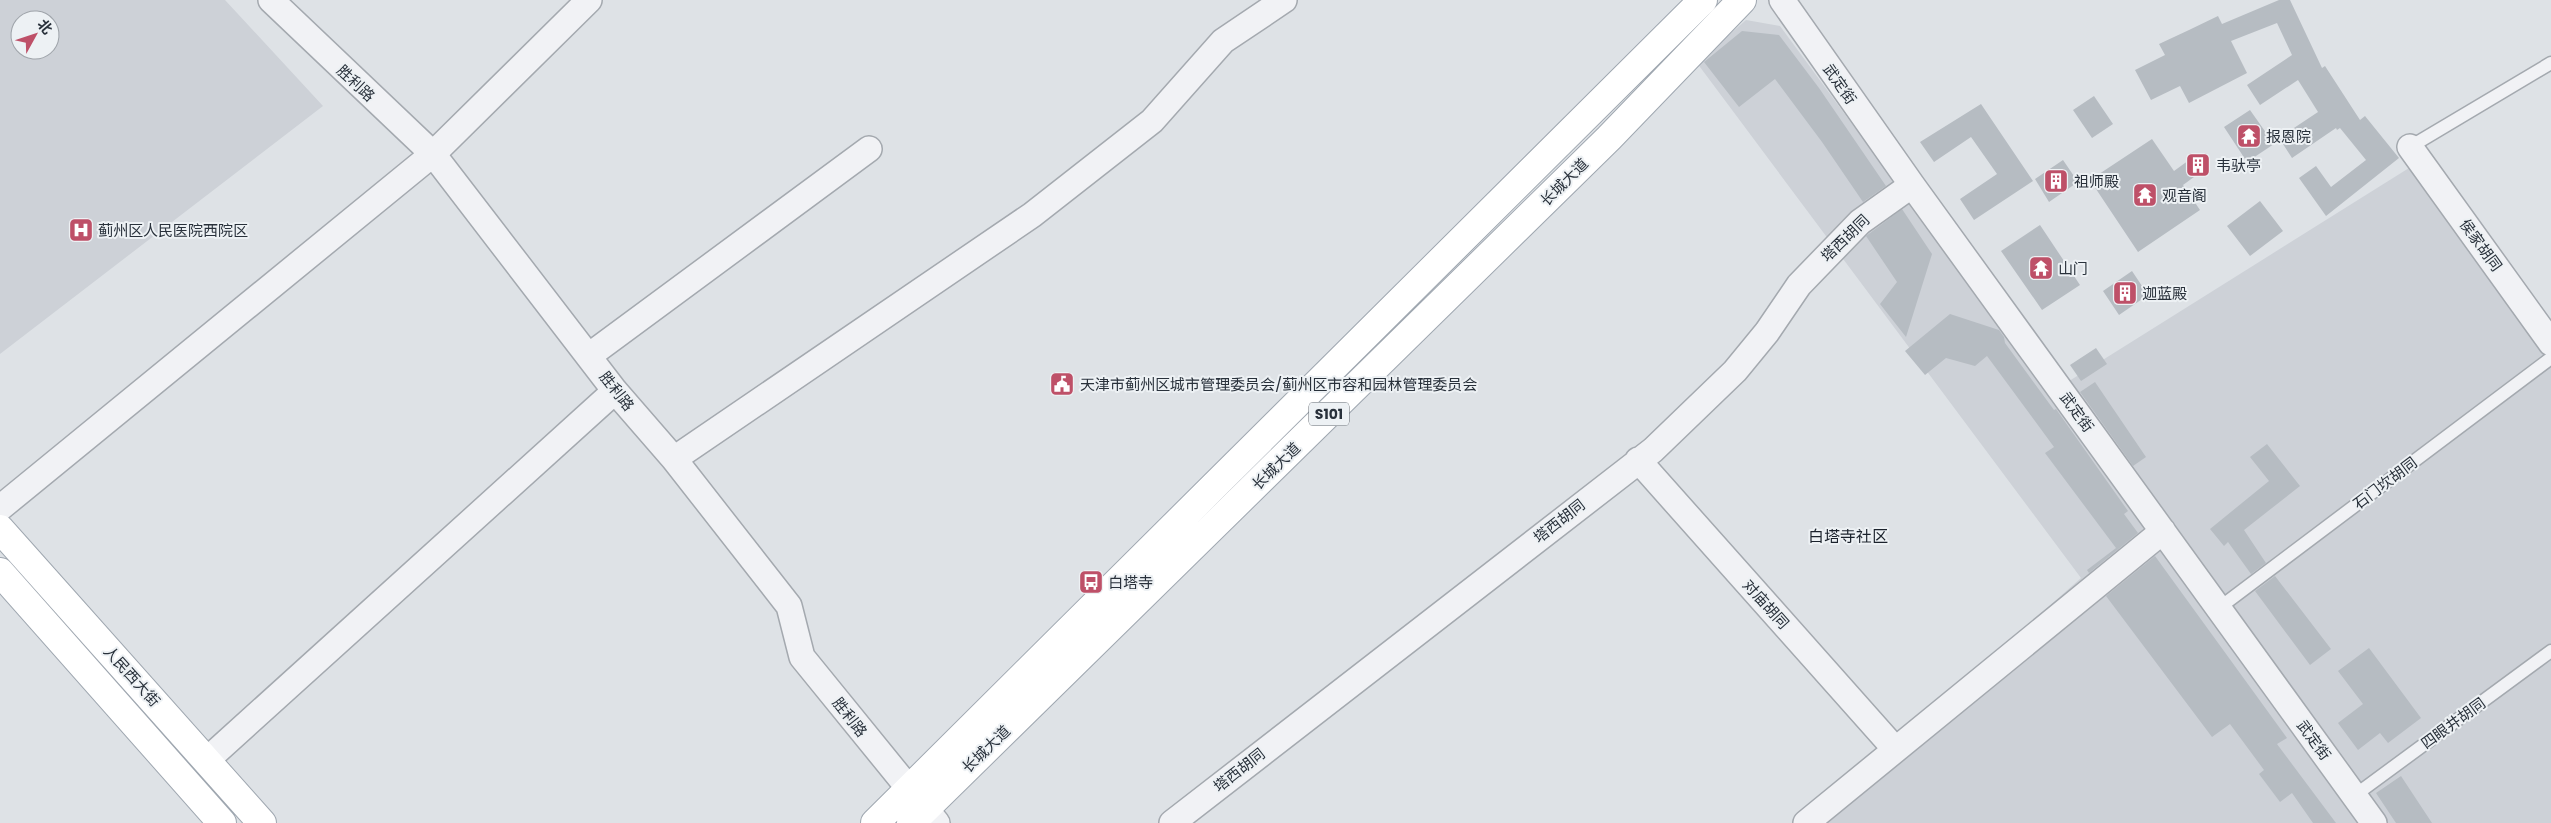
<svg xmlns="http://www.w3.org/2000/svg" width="2551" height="823" viewBox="0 0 2551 823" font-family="Poppins,'Noto Sans SC',sans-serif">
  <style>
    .built { fill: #cdd1d7; fill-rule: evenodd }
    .building { fill: #b6bcc2 }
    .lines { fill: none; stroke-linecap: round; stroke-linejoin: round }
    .lane-casing { stroke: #a4a9af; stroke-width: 15 }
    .street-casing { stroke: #a4a9af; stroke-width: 28 }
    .primary-casing { stroke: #9fa7b0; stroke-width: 30 }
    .lane { stroke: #f1f2f5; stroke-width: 12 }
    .street { stroke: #f1f2f5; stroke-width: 25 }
    .primary { stroke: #fff; stroke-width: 28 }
    .labels { text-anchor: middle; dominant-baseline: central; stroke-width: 4; stroke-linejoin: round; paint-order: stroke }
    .shield { fill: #edf1f4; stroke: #646b72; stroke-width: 1 }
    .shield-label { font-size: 14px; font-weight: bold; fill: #29313b }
    .street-label { font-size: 15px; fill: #29313b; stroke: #edf1f4 }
    .poi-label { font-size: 15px; fill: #29313b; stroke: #edf1f4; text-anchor: start }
    .neighbourhood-label { font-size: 16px; fill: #1b222c; stroke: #edf1f4 }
  </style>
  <rect width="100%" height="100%" fill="#dee2e6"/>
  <path class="built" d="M0,0H225L323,106L0,354ZM20,20H50V50H20Z
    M1746,20L1780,26L2050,393L2409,168L2551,363V823H1803L2081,578L1697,63Z"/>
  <path class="building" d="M2279,0H2290L2322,68L2325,66L2360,120L2365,116L2399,158L2326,216L2299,178L2316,166L2331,187L2366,160L2340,128L2337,130L2336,128L2292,158L2279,138L2318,112L2298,80L2260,105L2247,85L2292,55L2277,23L2231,41L2247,73L2189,103L2180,86L2151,100L2135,70L2165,55L2159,44L2189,30L2218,16L2222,24Z
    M1742,31L1779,35L1819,88L1886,186L1863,202L1822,142L1775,79L1739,107L1704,62Z
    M2094,96L2113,124L2092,138L2073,110Z
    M1981,104L2033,181L1974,220L1960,199L1997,174L1971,137L1934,162L1920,142Z
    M2250,110L2274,144L2247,162L2224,127Z
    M2152,139L2174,171L2196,155L2203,157L2207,163L2205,169L2183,185L2200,210L2138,252L2090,180Z
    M2063,160L2078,182L2049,202L2035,179Z
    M2260,201L2283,231L2250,256L2227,226Z
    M1902,209L1932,254L1906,337L1880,304L1897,282L1866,236Z
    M2040,225L2080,285L2042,310L2001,251Z
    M2132,271L2148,295L2119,315L2103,291Z
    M1950,314L1999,330L2004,337L2005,343L2054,410L2056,409L2128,511L2124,514L2138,533L2089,573L2087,570L2116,548L2045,453L2054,447L1987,356L1975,366L1946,358L1925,375L1905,351Z
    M2096,348L2107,364L2081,381L2070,365Z
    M2095,382L2146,457L2133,466L2080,392Z
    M2267,444L2300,486L2244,530L2266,563L2251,574L2228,542L2224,546L2210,529L2269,481L2250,457Z
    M2155,556L2287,738L2277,744L2336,823H2313L2292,793L2280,802L2259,774L2264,770L2230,724L2212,737L2106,596Z
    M2275,576L2331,649L2310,665L2255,591Z
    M2369,648L2421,718L2388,743L2380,733L2358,750L2338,723L2363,704L2338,671Z
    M2401,776L2432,823H2396L2376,793Z"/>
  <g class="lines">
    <defs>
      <path id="lane" d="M2410,147L2551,63
        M2219,608L2551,358
        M2354,796L2551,651"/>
      <path id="street" d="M271,0L433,154L615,391L674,459L789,606L802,657L937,823
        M1782,0L1912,185L2374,823
        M2410,147L2551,343
        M590,355L869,149
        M674,459L1032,215L1152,121L1223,41L1284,0
        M1638,460L1895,749
        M0,508L433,154L589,0
        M207,760L615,391
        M1172,823L1653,450L1735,371L1767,332L1799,285L1860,222L1912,185
        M1806,823L2163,531"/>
      <path id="primary" d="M0,529L262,823
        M0,572L222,823
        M875,823L1703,0
        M911,823L1609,138L1742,0"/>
    </defs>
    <use href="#lane" class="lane-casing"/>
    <use href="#street" class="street-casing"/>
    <use href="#primary" class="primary-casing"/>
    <use href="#lane" class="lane"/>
    <use href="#street" class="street"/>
    <use href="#primary" class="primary"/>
  </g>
  <defs>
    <symbol id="temple-square" viewBox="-11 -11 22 22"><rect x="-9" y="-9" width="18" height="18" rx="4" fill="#be5068" stroke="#edf1f4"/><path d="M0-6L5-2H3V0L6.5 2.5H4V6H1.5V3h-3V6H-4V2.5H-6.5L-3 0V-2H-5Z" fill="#fff"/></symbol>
    <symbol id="building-square" viewBox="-11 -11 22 22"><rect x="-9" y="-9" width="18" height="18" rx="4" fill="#be5068" stroke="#edf1f4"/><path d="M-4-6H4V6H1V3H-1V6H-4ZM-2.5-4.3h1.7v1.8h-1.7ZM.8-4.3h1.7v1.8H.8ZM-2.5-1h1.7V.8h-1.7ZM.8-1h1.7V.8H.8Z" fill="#fff"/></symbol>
    <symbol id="hospital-square" viewBox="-11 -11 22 22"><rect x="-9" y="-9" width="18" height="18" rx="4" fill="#be5068" stroke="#edf1f4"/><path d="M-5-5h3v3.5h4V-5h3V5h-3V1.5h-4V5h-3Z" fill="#fff"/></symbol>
    <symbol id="civic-square" viewBox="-11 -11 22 22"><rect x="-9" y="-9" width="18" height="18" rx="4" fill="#be5068" stroke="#edf1f4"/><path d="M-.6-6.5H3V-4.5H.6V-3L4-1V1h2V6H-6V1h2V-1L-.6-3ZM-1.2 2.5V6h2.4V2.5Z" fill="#fff"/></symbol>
    <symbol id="bus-square" viewBox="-11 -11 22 22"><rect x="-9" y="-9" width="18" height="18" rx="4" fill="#be5068" stroke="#edf1f4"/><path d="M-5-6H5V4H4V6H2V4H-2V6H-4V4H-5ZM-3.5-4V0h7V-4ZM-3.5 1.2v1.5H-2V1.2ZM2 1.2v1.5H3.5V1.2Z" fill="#fff"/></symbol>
  </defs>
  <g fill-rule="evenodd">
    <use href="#temple-square" x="2235" y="122" width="28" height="28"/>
    <use href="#building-square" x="2184" y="151" width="28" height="28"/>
    <use href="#building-square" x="2042" y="167" width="28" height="28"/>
    <use href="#temple-square" x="2131" y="181" width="28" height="28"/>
    <use href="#hospital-square" x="67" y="216" width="28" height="28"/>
    <use href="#temple-square" x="2027" y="254" width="28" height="28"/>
    <use href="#building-square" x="2111" y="279" width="28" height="28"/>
    <use href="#civic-square" x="1048" y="370" width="28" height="28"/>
    <use href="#bus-square" x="1077" y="568" width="28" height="28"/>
  </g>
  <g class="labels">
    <rect class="shield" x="1309" y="402.5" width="40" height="23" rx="4"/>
    <g class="shield-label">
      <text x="1329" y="414">S101</text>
    </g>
    <g class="street-label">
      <text transform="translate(356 83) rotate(43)">胜利路</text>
      <text transform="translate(1840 84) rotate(55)">武定街</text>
      <text transform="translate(1564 182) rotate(-45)">长城大道</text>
      <text transform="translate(1845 238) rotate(-44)">塔西胡同</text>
      <text transform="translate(2481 245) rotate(54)">侯家胡同</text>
      <text transform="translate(617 391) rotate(52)">胜利路</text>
      <text transform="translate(2077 412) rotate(54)">武定街</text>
      <text transform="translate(1276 466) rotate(-44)">长城大道</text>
      <text transform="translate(2385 483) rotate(-37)">石门坎胡同</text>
      <text transform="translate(1559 521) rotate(-38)">塔西胡同</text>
      <text transform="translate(1766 604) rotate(48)">对庙胡同</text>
      <text transform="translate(132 676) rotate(48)">人民西大街</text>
      <text transform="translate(850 717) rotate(52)">胜利路</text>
      <text transform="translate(2453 723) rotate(-36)">四眼井胡同</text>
      <text transform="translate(2314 740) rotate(54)">武定街</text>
      <text transform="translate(986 749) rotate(-44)">长城大道</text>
      <text transform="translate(1239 770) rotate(-38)">塔西胡同</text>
    </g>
    <g class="poi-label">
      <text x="2266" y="136">报恩院</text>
      <text x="2216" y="165">韦驮亭</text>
      <text x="2074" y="181">祖师殿</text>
      <text x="2162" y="195">观音阁</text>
      <text x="98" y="230">蓟州区人民医院西院区</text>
      <text x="2058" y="268">山门</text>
      <text x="2142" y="293">迦蓝殿</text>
      <text x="1080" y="384">天津市蓟州区城市管理委员会/蓟州区市容和园林管理委员会</text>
      <text x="1108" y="582">白塔寺</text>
    </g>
    <g class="neighbourhood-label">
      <text x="1848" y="536">白塔寺社区</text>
    </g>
  </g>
  <g transform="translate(35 35) rotate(50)"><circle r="24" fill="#edf1f4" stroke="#9fa4aa"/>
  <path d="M0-4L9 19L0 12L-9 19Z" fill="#be5068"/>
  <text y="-8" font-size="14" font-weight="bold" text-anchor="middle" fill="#29313b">北</text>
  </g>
</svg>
